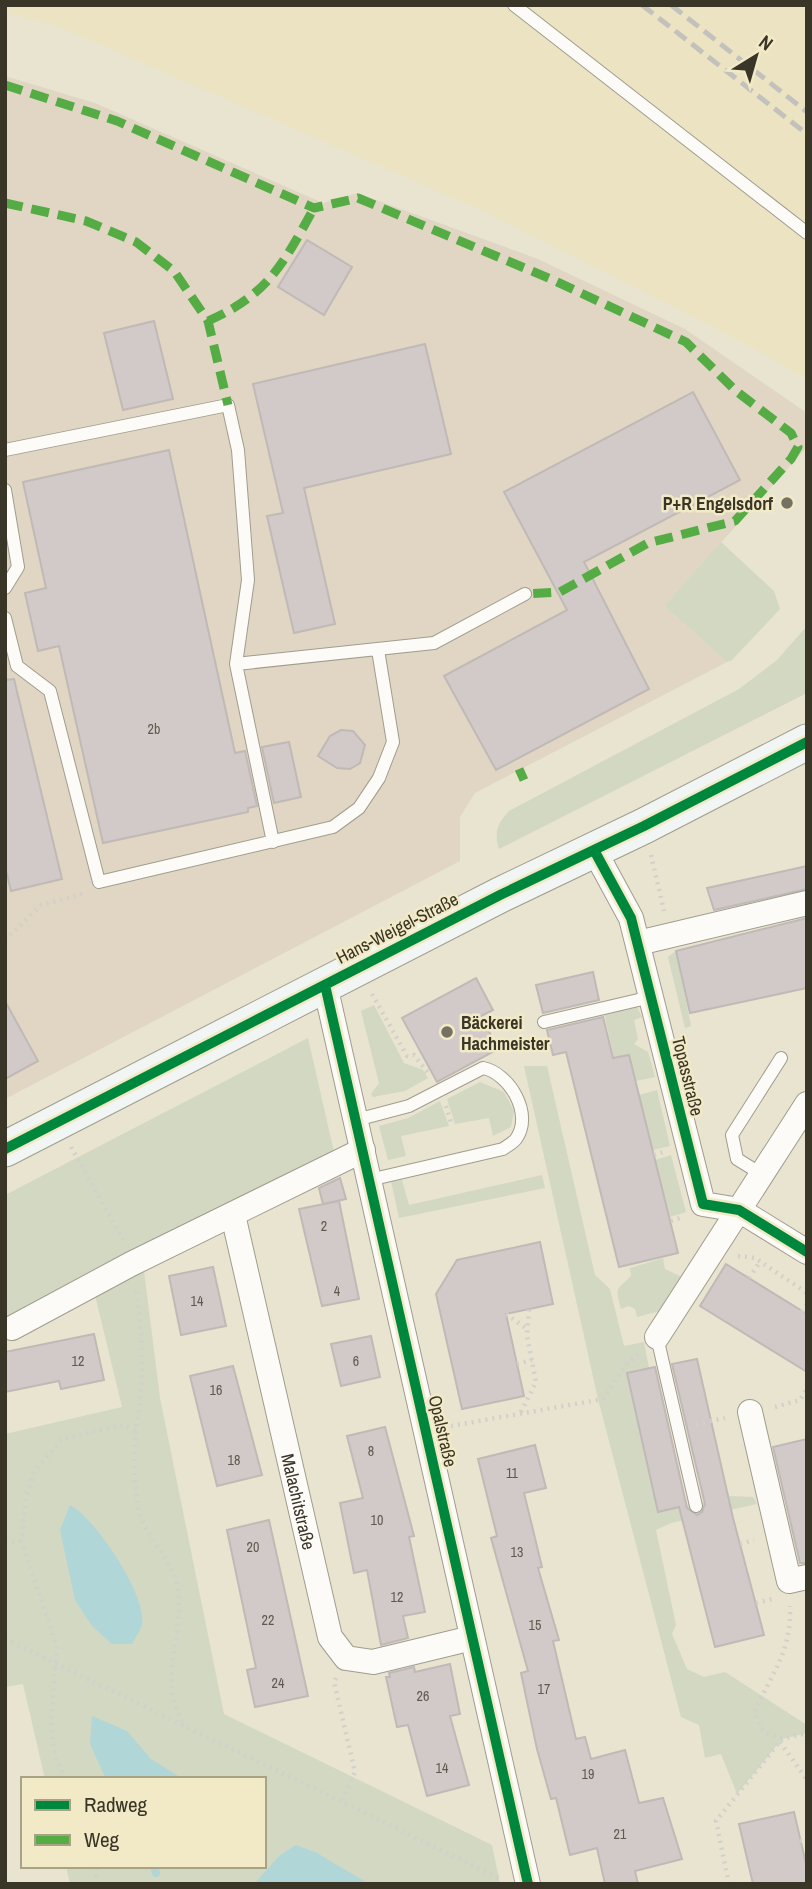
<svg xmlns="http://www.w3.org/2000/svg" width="812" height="1889" viewBox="0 0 812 1889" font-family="'Archivo Narrow',sans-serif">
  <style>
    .commercial { fill: #e0d6c3 }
    .built { fill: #ebe3c2 }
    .green { fill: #d2d8c2 }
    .water { fill: #b1d6d8 }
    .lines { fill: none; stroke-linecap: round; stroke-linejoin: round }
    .stream { stroke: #b1d6d8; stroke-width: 8 }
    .building { fill: #d2cac8; stroke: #c0b9b6; stroke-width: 2 }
    .lane-casing { stroke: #a09d8e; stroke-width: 14 }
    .street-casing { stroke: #a09d8e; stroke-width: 26 }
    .secondary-casing { stroke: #a09d8e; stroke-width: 37 }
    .path { stroke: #d2d0cb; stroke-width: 4.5; stroke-dasharray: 2 5; stroke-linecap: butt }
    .lane { stroke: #fcfbf8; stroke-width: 12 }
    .street { stroke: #fcfbf8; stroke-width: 24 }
    .secondary { stroke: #f1f5f3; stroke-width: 35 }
    .rail { stroke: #c3c1bc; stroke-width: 5; stroke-dasharray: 14 7; stroke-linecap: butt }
    .quiet { stroke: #55ac44; stroke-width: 9; stroke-dasharray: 18 9; stroke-linecap: butt }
    .cycleway-casing { stroke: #f2eac6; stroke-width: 15 }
    .cycleway { stroke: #00873e; stroke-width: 10 }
    .poi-dot { fill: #767262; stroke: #f2eac6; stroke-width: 2.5 }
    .labels { text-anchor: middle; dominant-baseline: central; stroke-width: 5; stroke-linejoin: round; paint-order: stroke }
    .number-label { font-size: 14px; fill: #5f5a4f }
    .poi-label { font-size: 18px; font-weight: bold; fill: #393527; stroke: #f2eac6; text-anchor: end }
    .street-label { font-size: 18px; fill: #393527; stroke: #f2eac6 }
  </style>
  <rect width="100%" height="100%" fill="#e8e4d0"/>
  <path class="commercial" d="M5,76L95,103L323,203L357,193L538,259L685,329L807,413V447L664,606L727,662L475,793L460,817V861L5,1099Z"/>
  <path class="built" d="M5,5H807V380L752,347L488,213L55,25L5,13Z"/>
  <path class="green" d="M721,542L774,591L780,609L732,660L727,662L664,606Z
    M807,626V693L499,849C494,832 497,824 509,811L739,689L777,660Z
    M676,951L691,1026L685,1028L668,957Z
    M374,1005L404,1063L423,1070L428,1078L405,1091L373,1097L371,1094L379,1083L361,1011Z
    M637,1007L642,1017L634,1020L638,1039L634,1044L648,1052L655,1077L636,1081L629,1055L614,1058L604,1013Z
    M308,1038L334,1152L5,1318V1195Z
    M524,1066H547L595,1275L610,1289L624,1346L644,1342L649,1368L627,1373L659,1512L728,1496L753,1497L757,1504L671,1523L656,1530L676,1625L672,1634L687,1669L704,1677L725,1672L807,1725V1733L782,1739L737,1794L721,1754L705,1758L699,1725L681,1717L598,1399Z
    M480,1082L504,1092L514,1111L511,1127L493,1136L489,1118L455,1124L447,1099Z
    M657,1090L670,1146L653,1150L639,1095Z
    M440,1101L449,1126L401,1136L406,1156L388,1160L379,1126L408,1118Z
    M671,1155L686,1212L670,1217L655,1160Z
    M542,1175L545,1188L399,1218L391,1181L402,1180L409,1205Z
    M663,1258L665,1269L682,1277L660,1311L637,1317L635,1309L629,1306L621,1309C615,1286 616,1291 631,1276L630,1268Z
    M144,1271L160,1398L224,1714L492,1845L500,1884H70L66,1866H264V1779H45L23,1684L5,1687V1434L122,1407L95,1295Z"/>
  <path class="water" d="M70,1505C95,1518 147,1595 142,1624C141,1630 135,1638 132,1644H112L92,1626L75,1600L60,1530Z
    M92,1716L127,1731L151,1759L183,1779H106L90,1744Z
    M296,1845L317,1853L369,1884H254L279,1856Z"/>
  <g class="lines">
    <path class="stream" d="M154,1866L156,1873"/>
  </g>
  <path class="building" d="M307,240L352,267L324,315L278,287Z
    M154,321L173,399L123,410L104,333Z
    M425,344L451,454L304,488L335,624L294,633L267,516L283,513L253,384Z
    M693,392L740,480L584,562L649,689L496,770L444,676L567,610L504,492Z
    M169,450L235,753L245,751L257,806L248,808V812L103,843L59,646L38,651L25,593L46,588L23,482Z
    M14,679L62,879L11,891L5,866V680Z
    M341,730L353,731L365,745L360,763L350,769L337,768L318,756L330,736Z
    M289,742L301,797L274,803L262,747Z
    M807,866V889L714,910L707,888Z
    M807,918V988L690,1013L676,951Z
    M593,972L599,1000L543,1013L536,985Z
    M476,978L493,1010L481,1016L498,1049L437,1082L402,1018Z
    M5,1001L38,1061L5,1079Z
    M603,1017L613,1058L629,1055L678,1253L619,1267L566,1052L553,1055L547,1030Z
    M340,1178L346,1199L323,1204L319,1188Z
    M339,1201L359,1299L322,1306L299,1209Z
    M540,1242L553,1304L506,1314L524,1396L462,1409L436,1294L457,1260Z
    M726,1264L807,1314V1372L700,1306Z
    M213,1267L226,1326L181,1335L169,1276Z
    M94,1334L104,1380L61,1389L59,1381L5,1392V1352Z
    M371,1336L380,1377L341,1386L331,1344Z
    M697,1359L733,1518L764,1635L715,1647L679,1507L658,1512L627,1373L655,1367L687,1508L697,1515L702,1512L705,1504L672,1364Z
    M233,1366L262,1475L217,1486L190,1376Z
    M385,1427L414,1536L409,1537L425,1612L403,1616L408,1638L381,1645L367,1570L354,1573L340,1503L363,1498L347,1436Z
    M807,1439V1563H800L773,1447Z
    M535,1445L546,1488L524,1493L542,1567L538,1568L559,1640L553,1641L576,1739L585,1737L591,1759L625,1750L639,1803L663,1798L682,1859L635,1871L638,1884H605L597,1848L570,1855L556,1798L551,1799L537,1749L521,1673L528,1671L491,1538L497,1536L478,1459Z
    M269,1520L308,1696L255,1707L247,1670L256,1668L227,1530Z
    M450,1664L460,1714L450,1716L469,1785L427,1796L408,1725L397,1727L386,1677H390L389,1673L414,1667L415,1672Z
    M794,1812L807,1868V1884H753L739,1824Z"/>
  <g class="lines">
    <defs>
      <path id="lane" d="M514,5L807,233
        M5,450L228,405L238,450L248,580L236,664L273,842
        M5,490L18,567L5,588
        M5,618L17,666L50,691L99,882L333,827L359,808L379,778L393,742L378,650
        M236,664L434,643L525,594
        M544,1022L651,997
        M356,1120L409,1106L483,1068C509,1073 534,1114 516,1139C513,1143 507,1146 503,1149L369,1180
        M761,1174L737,1159L732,1135L781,1058
        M657,1337L696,1506"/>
      <g id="street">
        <path d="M594,850L631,918L703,1204L739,1210L807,1252"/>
        <path d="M638,943L807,903"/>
        <path d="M325,985L528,1884"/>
        <path id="s1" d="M233,1215L330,1637L346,1658L373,1662L472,1638"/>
        <path d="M12,1328L131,1264L363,1150"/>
        <path d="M657,1337L807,1104"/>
        <path d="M750,1412L789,1581L807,1577"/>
      </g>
      <path id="secondary" d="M5,1149L500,895L644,826L807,742"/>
    </defs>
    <use href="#lane" class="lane-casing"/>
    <use href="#street" class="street-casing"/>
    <use href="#secondary" class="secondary-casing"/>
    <path class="path" d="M651,855L664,911
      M5,940L41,905L86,893
      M372,994L407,1056L414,1055L429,1074
      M446,1106L452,1126
      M71,1147L123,1240
      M654,1155L666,1151
      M671,1221L683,1217
      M738,1256L755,1258L807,1293
      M749,1278L760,1262
      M802,1312L807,1304
      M506,1314L527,1329
      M517,1364L532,1360
      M775,1407L800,1400L807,1389
      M521,1412L536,1382L527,1336L529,1309
      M696,1424L725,1418
      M451,1426L603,1399L625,1366L638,1354
      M135,1431C135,1459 132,1491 141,1518C150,1542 171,1559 177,1584C185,1619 168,1656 172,1692C173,1702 179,1713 182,1723
      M5,1542L21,1541
      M740,1544L754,1540
      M756,1603L772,1599
      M5,1639L499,1878
      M336,1678L334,1682L355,1772L342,1801
      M782,1738L764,1732L754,1713C771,1674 792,1652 790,1606
      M780,1742L807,1780
      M65,1779L55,1755L51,1721L57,1646L21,1541L26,1497L35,1471L62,1439L123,1425L135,1431C145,1387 143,1334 136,1289
      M800,1841L807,1840
      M95,1884L98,1866
      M729,1884L716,1821L782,1739L807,1733"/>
    <use href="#lane" class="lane"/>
    <use href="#street" class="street"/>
    <use href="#secondary" class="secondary"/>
    <path class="rail" d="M642,5L807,134
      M671,5L807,112"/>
    <path class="quiet" d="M5,85L117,121L314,208L358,198L553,280L686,342L736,391L791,433L798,447L791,459L735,521L648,543L560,592L525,594
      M5,203L86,221L136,242L174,271L208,321L228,405
      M208,321C269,294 283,264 314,208
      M519,769L524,780"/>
    <defs>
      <path id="cycleway" d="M594,850L631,918L703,1204L739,1210L807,1252
        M325,985L528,1884
        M5,1149L500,895L644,826L807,742"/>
    </defs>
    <use href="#cycleway" class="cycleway-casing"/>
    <use href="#cycleway" class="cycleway"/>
  </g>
  <g class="poi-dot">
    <circle cx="787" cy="503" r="7"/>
    <circle cx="447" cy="1032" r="7"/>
  </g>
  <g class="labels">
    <g class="number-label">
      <text x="154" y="729">2b</text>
      <text x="324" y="1226">2</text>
      <text x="337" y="1291">4</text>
      <text x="197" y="1301">14</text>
      <text x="78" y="1361">12</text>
      <text x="356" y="1361">6</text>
      <text x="216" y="1390">16</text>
      <text x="371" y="1451">8</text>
      <text x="234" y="1460">18</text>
      <text x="512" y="1473">11</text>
      <text x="377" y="1520">10</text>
      <text x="253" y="1547">20</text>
      <text x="517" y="1552">13</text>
      <text x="397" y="1597">12</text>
      <text x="268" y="1620">22</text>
      <text x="535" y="1625">15</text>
      <text x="278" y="1683">24</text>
      <text x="544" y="1689">17</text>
      <text x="423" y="1696">26</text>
      <text x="442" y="1768">14</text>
      <text x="588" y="1774">19</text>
      <text x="620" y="1834">21</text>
    </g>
    <g class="poi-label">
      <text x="773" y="503">P+R Engelsdorf</text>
      <text x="461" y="1022" text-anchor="start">Bäckerei<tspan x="461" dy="21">Hachmeister</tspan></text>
    </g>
    <g class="street-label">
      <text transform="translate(397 928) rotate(-27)">Hans-Weigel-Straße</text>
      <text transform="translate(688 1076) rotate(76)">Topasstraße</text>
      <text transform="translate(443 1431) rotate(77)">Opalstraße</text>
      <text stroke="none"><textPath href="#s1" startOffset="294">Malachitstraße</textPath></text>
    </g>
  </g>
  <rect width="812" height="1889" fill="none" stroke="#393527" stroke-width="14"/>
  <rect x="21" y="1777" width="245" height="91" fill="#f2eac6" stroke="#a8a286" stroke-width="2"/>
  <rect x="35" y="1800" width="35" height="10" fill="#00873e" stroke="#a8a286" stroke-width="2"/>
  <text x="84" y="1812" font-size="21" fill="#393527">Radweg</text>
  <rect x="35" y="1835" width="35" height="10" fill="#55ac44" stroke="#a8a286" stroke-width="2"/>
  <text x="84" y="1847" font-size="21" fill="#393527">Weg</text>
  <g transform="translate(756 56) rotate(37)" stroke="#f2eac6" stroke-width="5" paint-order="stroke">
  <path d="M0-5L12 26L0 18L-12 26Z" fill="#393527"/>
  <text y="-10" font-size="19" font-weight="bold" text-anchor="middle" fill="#393527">N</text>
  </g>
</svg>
